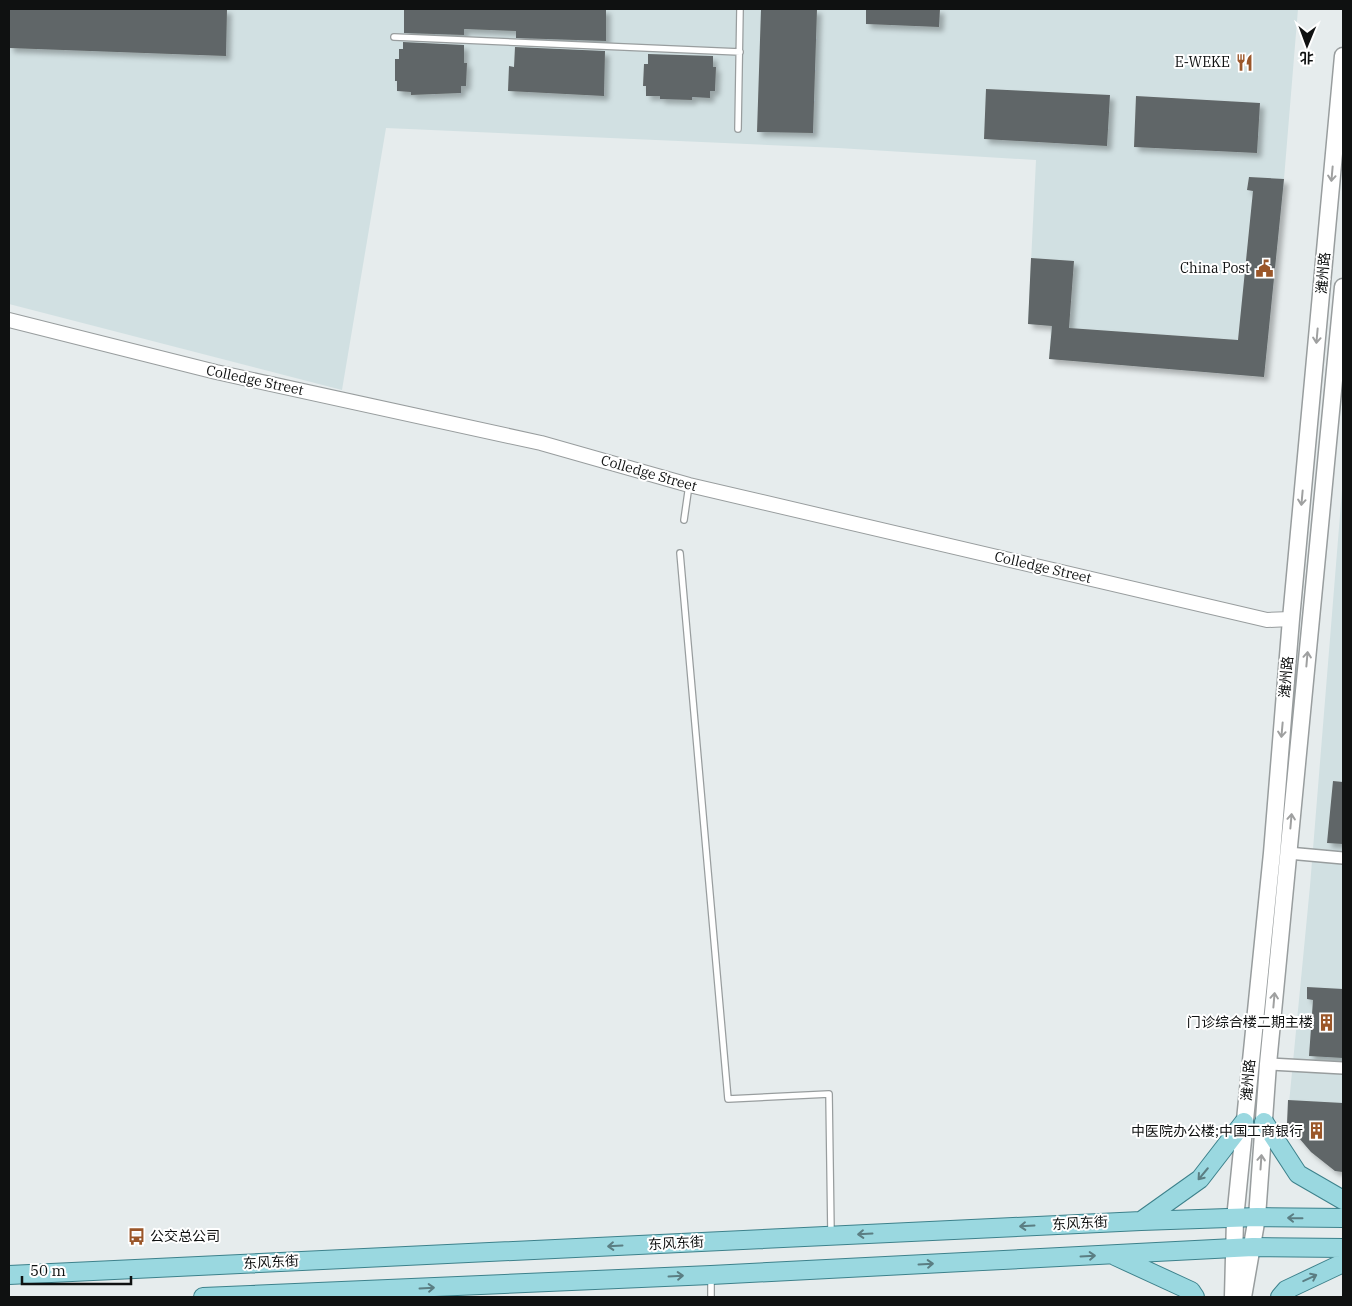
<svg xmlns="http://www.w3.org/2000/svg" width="1352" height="1306" viewBox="0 0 1352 1306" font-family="'IBM Plex Serif','Noto Sans SC',serif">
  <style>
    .built { fill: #d1e0e2 }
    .building { fill: #616667; filter: url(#shadow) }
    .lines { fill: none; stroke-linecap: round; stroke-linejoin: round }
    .service-casing { stroke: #989d9e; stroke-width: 8 }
    .minor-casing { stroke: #989d9e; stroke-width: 14 }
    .tertiary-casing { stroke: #989d9e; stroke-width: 16 }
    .secondary-casing { stroke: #989d9e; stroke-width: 19 }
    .primary-casing { stroke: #3d818b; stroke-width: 20 }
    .service { stroke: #fff; stroke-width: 5.5 }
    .minor { stroke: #fff; stroke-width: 11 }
    .tertiary { stroke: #fff; stroke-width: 14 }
    .secondary { stroke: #fff; stroke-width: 16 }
    .primary { stroke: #9ad8e0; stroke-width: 18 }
    .oneway { stroke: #9fa0a0 }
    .oneway2 { stroke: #5b7e83 }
    .labels { text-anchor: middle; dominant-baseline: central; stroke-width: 4; stroke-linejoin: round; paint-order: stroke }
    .poi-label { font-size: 14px; fill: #0f1111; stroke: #fff; text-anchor: end }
    .street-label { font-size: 14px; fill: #0f1111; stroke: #fff }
  </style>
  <defs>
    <filter id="shadow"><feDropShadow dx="4.5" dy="4.5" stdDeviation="2.5" flood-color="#0004"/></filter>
  </defs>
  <rect width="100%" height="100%" fill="#e6eced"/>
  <path class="built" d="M9,9H1298L1284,179L1264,377L1049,359L1051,326L1028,324L1036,160L838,148L386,128L342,390L9,304Z
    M1343,478V1172L1335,1171L1311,1152L1287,1124L1310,886Z"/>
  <path class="building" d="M9,9H227L226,56L9,48Z
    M404,9H606V41L516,38V31L464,29V35L404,33Z
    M761,9H817L813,133L757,132Z
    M866,9H940L939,27L866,24Z
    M403,42L464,45V63H467L466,86H461V93L411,95V92L397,91V81H395V59H399V49H403Z
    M515,47L605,51L604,96L508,91L509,66L514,67Z
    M648,54L713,56V67H716L715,91H710V98L692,97V100L660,99V96H646V86H643L644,64H648Z
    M986,89L1110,95L1107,146L984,139Z
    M1136,96L1260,103L1257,153L1134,147Z
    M1249,177L1284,179L1264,377L1049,359L1052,326L1028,324L1031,258L1074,261L1069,328L1238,340L1253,191L1247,190Z
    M1333,781L1343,782V844L1327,843Z
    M1307,987L1343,989V1058L1309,1056L1313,1000L1307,999Z
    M1288,1100L1343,1103V1172L1335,1171L1311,1152L1287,1124Z"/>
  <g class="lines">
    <defs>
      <path id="service" d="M394,37L740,52
        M738,129L740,9
        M684,520L689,485
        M680,553L728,1099L829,1094L831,1233
        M711,1277V1297"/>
      <path id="minor" d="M1288,853L1343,858
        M1268,1064L1343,1068"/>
      <path id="tertiary" d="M9,320L216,372L541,443L689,485L1267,620L1291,619"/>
      <path id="secondary" d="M1233,1297L1235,1219L1272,853L1291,619L1343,56
        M1243,1297L1257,1217L1268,1064L1343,287"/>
      <path id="primary" d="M1264,1122L1298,1174L1343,1200
        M1141,1221L1200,1179L1244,1122
        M1115,1256L1191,1291L1195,1297
        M9,1275L1141,1221L1257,1217L1343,1218
        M203,1297L711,1275L1253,1247L1343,1248
        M1280,1297L1286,1290L1343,1263"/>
    </defs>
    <use href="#service" class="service-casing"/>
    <use href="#minor" class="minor-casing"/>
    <use href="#tertiary" class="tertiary-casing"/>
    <use href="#secondary" class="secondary-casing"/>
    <use href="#primary" class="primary-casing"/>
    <use href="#service" class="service"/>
    <use href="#minor" class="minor"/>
    <use href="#tertiary" class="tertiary"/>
    <use href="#secondary" class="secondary"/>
    <use href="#primary" class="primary"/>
  </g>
  <defs><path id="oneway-shaft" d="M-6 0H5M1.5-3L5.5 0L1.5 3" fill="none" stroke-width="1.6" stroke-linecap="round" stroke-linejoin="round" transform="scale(1.25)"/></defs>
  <g class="oneway">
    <use href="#oneway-shaft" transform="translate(1332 174) rotate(95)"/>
    <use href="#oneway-shaft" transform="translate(1317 336) rotate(95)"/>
    <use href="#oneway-shaft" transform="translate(1302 498) rotate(95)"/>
    <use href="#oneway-shaft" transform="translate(1307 659) rotate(-85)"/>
    <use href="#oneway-shaft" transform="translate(1282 730) rotate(95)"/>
    <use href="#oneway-shaft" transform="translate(1291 821) rotate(-85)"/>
    <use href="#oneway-shaft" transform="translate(1274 1000) rotate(-85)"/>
    <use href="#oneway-shaft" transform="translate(1261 1162) rotate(-86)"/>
  </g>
  <g class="oneway2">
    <use href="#oneway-shaft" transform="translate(1203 1174) rotate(130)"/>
    <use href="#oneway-shaft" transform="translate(1295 1218) rotate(-179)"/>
    <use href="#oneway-shaft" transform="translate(1027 1226) rotate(177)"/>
    <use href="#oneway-shaft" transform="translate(865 1234) rotate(177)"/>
    <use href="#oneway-shaft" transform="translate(615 1246) rotate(177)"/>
    <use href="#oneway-shaft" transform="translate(1088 1256) rotate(-3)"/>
    <use href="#oneway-shaft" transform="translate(926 1264) rotate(-3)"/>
    <use href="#oneway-shaft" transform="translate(676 1276) rotate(-3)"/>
    <use href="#oneway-shaft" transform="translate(1310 1278) rotate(-25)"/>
    <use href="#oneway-shaft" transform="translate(427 1288) rotate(-3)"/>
  </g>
  <defs>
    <symbol id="restaurant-bare" viewBox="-9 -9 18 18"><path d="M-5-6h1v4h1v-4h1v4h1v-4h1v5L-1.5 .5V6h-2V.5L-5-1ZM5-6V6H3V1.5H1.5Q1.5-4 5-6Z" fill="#9a5629" stroke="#fff" stroke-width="2.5" paint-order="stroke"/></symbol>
    <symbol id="civic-bare" viewBox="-9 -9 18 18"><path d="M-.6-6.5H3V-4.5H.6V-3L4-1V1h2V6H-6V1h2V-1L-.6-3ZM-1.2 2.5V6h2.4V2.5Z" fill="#9a5629" stroke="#fff" stroke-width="2.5" paint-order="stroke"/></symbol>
    <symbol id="building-bare" viewBox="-9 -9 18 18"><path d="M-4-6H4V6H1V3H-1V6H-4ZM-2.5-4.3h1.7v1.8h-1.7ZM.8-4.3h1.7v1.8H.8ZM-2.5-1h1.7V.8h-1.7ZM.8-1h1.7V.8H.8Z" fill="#9a5629" stroke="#fff" stroke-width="2.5" paint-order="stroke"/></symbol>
    <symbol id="bus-bare" viewBox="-9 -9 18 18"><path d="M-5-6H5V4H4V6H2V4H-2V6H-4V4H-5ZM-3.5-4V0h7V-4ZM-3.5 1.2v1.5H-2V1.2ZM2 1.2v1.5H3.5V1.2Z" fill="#9a5629" stroke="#fff" stroke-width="2.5" paint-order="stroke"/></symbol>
  </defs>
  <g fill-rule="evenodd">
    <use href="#restaurant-bare" x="1232" y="50" width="25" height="25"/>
    <use href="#civic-bare" x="1252" y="256" width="25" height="25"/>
    <use href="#building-bare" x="1314" y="1010" width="25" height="25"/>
    <use href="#building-bare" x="1304" y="1118" width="25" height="25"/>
    <use href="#bus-bare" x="124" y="1224" width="25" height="25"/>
  </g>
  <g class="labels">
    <g class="poi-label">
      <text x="1230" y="62">E-WEKE</text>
      <text x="1250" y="268">China Post</text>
      <text x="1313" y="1022">门诊综合楼二期主楼</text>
      <text x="1303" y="1131">中医院办公楼;中国工商银行</text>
      <text x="150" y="1236" text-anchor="start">公交总公司</text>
    </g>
    <g class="street-label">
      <text transform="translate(1323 273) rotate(-85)">潍州路</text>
      <text transform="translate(255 380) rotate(12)">Colledge Street</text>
      <text transform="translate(649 473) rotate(16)">Colledge Street</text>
      <text transform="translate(1043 567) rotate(13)">Colledge Street</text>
      <text transform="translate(1286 677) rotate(-85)">潍州路</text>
      <text transform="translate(1248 1080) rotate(-85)">潍州路</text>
      <text transform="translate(1080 1223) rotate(-3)">东风东街</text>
      <text transform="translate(676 1243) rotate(-3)">东风东街</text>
      <text transform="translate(271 1262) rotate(-3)">东风东街</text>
    </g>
  </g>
  <rect width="1352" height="1306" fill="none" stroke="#0f1111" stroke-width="20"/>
  <g transform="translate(1307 45) rotate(181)" stroke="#ffffff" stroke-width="4" paint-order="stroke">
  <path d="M0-4L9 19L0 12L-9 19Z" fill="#0f1111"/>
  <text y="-8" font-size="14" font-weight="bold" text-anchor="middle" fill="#0f1111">北</text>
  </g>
  <path d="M22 1276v8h109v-8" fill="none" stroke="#0f1111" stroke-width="2.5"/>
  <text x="30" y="1276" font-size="15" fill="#0f1111" stroke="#ffffff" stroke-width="4" paint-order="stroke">50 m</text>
</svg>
